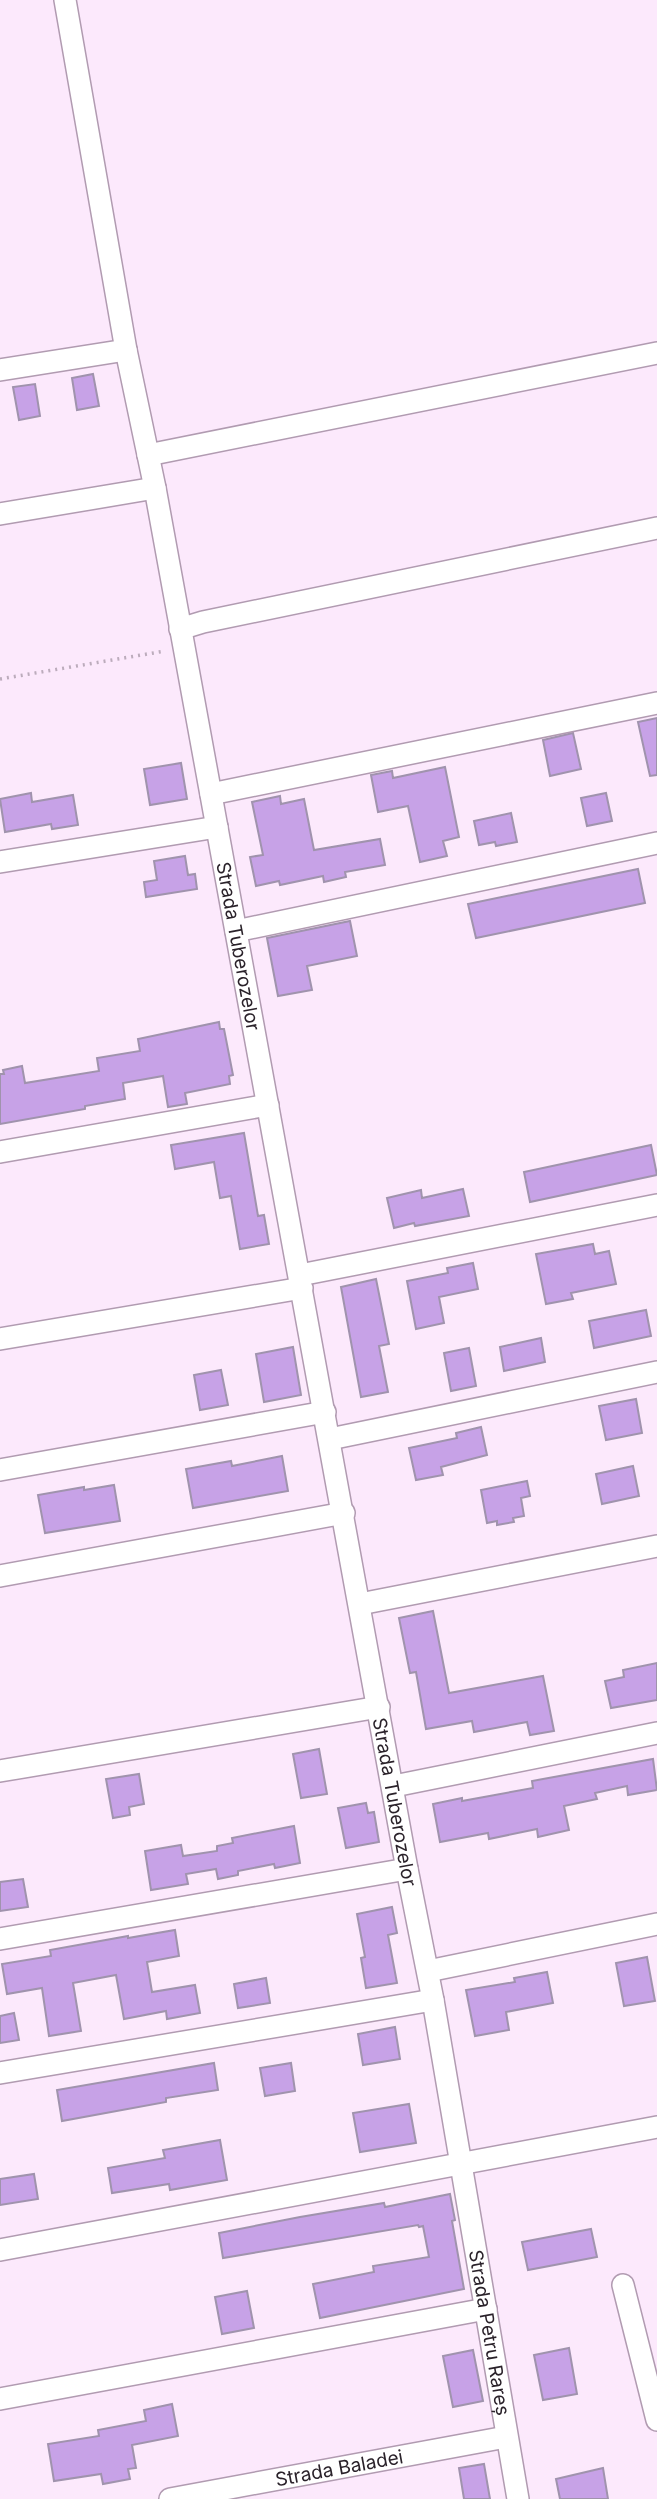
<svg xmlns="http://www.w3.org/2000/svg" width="657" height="2499" viewBox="0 0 657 2499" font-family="Inter,sans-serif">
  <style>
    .building { fill: #c7a2e7; stroke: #a093ad; stroke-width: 2 }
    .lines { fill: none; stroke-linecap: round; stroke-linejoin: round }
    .minor-casing { stroke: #b19bb1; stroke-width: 24 }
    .path { stroke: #bcacbc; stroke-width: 3.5; stroke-dasharray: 2 5; stroke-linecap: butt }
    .minor { stroke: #fff; stroke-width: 21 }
    .labels { text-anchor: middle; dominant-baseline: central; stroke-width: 7; stroke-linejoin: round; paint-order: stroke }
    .street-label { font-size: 19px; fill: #2a222a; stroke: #fce9fc }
  </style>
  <rect width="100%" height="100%" fill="#fce9fc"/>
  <path class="building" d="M93,374L99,406L77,410L72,378Z
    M35,384L40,416L19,420L13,387Z
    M657,718V775L650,776L638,722Z
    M573,733L581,769L550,776L543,740Z
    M181,763L187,799L150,805L144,769Z
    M445,767L459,837L443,841L447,856L420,862L408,806L378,812L371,775L392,771L393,778Z
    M31,793L32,802L73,795L78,825L52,829L51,824L5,832L0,799Z
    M606,793L612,821L587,826L581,798Z
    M280,796L281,804L304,799L314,850L380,839L385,865L345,872L346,877L324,882L323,876L280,885L279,881L256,886L250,857L263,855L252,802Z
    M511,813L517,842L496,846L495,842L479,845L474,821Z
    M185,856L188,875L195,874L197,889L146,897L144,882L157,880L154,861Z
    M638,869L645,903L476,938L468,904Z
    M350,921L357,956L307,966L312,990L278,996L267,938Z
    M219,1022L220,1029H224L233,1075L229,1076L230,1084L185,1093L187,1104L168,1107L163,1076L123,1083L125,1099L85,1106V1109L0,1124V1074H4L3,1070L22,1066L25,1083L99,1071L97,1058L140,1051L138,1039Z
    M244,1133L258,1216L264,1215L269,1244L240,1249L231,1196L220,1198L214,1162L175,1169L171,1145Z
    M651,1145L657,1175L530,1202L524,1172Z
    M463,1189L469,1216L415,1226L414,1223L394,1228L387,1198L421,1190L422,1198Z
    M593,1244L595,1254L609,1251L616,1284L571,1293L573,1299L546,1304L536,1254Z
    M473,1263L478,1289L439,1297L444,1323L416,1329L407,1281L448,1273L447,1268Z
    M376,1279L389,1344L379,1346L388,1392L361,1397L341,1287Z
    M646,1310L651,1336L594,1348L589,1321Z
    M541,1338L545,1362L504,1371L500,1347Z
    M293,1347L301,1395L264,1402L256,1354Z
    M469,1348L476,1386L451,1391L444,1353Z
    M221,1370L228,1405L200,1410L194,1375Z
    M636,1399L642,1433L606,1440L599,1406Z
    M481,1427L487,1455L441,1467L443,1475L416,1480L409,1448L457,1438L456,1433Z
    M282,1456L288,1491L193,1508L186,1469L231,1461L232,1466Z
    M633,1466L639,1496L602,1504L596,1474Z
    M527,1481L530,1496L521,1498L524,1516L513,1518L514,1522L497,1525V1521L487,1523L481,1490Z
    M114,1485L120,1521L45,1533L38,1495L84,1487V1490Z
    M433,1611L449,1693L543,1676L554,1731L530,1735L527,1722L474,1732L472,1721L426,1729L416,1672L410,1673L399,1618Z
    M657,1663V1700L611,1708L605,1681L624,1677L623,1670Z
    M319,1749L327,1794L301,1798L293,1754Z
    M653,1759L657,1790L628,1795L627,1786L595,1793L597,1799L564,1806L569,1830L538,1837L537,1829L489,1839L488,1833L440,1842L433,1804L462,1798V1801L533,1788L532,1781Z
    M139,1774L144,1804L129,1807L130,1815L113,1818L106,1779Z
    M366,1803L368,1813L374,1812L379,1842L346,1848L338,1808Z
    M294,1826L300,1863L275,1868L274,1864L238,1871V1875L218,1879L216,1869L186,1874L188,1884L151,1890L145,1851L181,1845L183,1856L217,1851V1846L233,1843L232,1838Z
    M23,1879L28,1907L0,1911V1882Z
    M392,1907L397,1933L388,1935L397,1983L366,1988L361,1958L365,1957L357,1914Z
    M175,1930L179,1956L147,1962L152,1992L195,1985L200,2013L167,2019L166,2011L124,2019L116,1975L73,1983L81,2031L49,2036L42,1988L7,1994L2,1964L51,1956L50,1950L128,1936V1938Z
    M647,1957L655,2001L624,2006L616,1963Z
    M547,1972L553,2003L506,2012L509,2030L475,2036L466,1990L515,1982L514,1978Z
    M266,1978L270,2003L238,2008L234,1984Z
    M14,2013L19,2040L0,2043V2016Z
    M395,2027L400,2059L363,2065L358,2034Z
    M214,2063L218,2090L166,2098V2102L62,2121L57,2090Z
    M291,2063L295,2091L265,2096L260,2068Z
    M409,2104L416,2143L360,2152L353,2113Z
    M220,2140L227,2180L170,2190L169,2184L112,2193L108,2168L165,2158L163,2150Z
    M34,2174L38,2199L0,2205V2179Z
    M450,2194L455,2220L452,2221L464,2289L320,2318L313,2284L374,2272L373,2266L429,2257L423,2226L419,2227L418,2225L223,2258L219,2233L300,2217L384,2203L385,2207Z
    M591,2229L597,2257L528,2270L522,2242Z
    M247,2291L254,2328L222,2334L215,2297Z
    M569,2348L577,2394L543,2400L534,2355Z
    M473,2350L483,2401L453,2407L443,2356Z
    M172,2404L178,2436L132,2445L136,2468L128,2469L130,2479L103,2484L101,2474L54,2481L48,2444L99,2436L98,2430L146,2421L144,2410Z
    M484,2464L490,2499H464L459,2468Z
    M603,2468L608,2499H560L556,2479Z"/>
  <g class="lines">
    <defs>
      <g id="minor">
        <path id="s1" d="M65,0L126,350L155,488L407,1869L433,2000L518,2499"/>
        <path d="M0,370L126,350"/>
        <path d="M148,455L657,353"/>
        <path d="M0,514L155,488"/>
        <path d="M180,629L203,622L657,528"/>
        <path d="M211,794L657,703"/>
        <path d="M0,862L217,827"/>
        <path d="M236,931L657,843"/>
        <path d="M0,1152L268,1105"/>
        <path d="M300,1275L657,1205"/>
        <path d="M0,1339L302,1288"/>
        <path d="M330,1439L657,1372"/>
        <path d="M0,1470L325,1412"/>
        <path d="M0,1576L344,1513"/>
        <path d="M360,1604L657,1546"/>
        <path d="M0,1771L379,1707"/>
        <path d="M394,1786L657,1733"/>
        <path d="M0,1939L407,1869"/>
        <path d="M428,1971L657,1924"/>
        <path d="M0,2073L433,2000"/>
        <path d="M0,2250L657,2127"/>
        <path d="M623,2285L657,2420"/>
        <path d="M0,2399L486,2309"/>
        <path id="s2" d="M170,2499L506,2437"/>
      </g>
    </defs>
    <use href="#minor" class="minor-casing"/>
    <path class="path" d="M0,679L165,651"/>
    <use href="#minor" class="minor"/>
  </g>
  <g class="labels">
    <g class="street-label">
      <text stroke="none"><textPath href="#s1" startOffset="962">Strada Tuberozelor</textPath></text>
      <text stroke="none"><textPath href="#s1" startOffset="1832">Strada Tuberozelor</textPath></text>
      <text stroke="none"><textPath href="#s1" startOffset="2371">Strada Petru Rareș</textPath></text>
      <text stroke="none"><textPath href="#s2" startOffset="172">Strada Baladei</textPath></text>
    </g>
  </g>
</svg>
